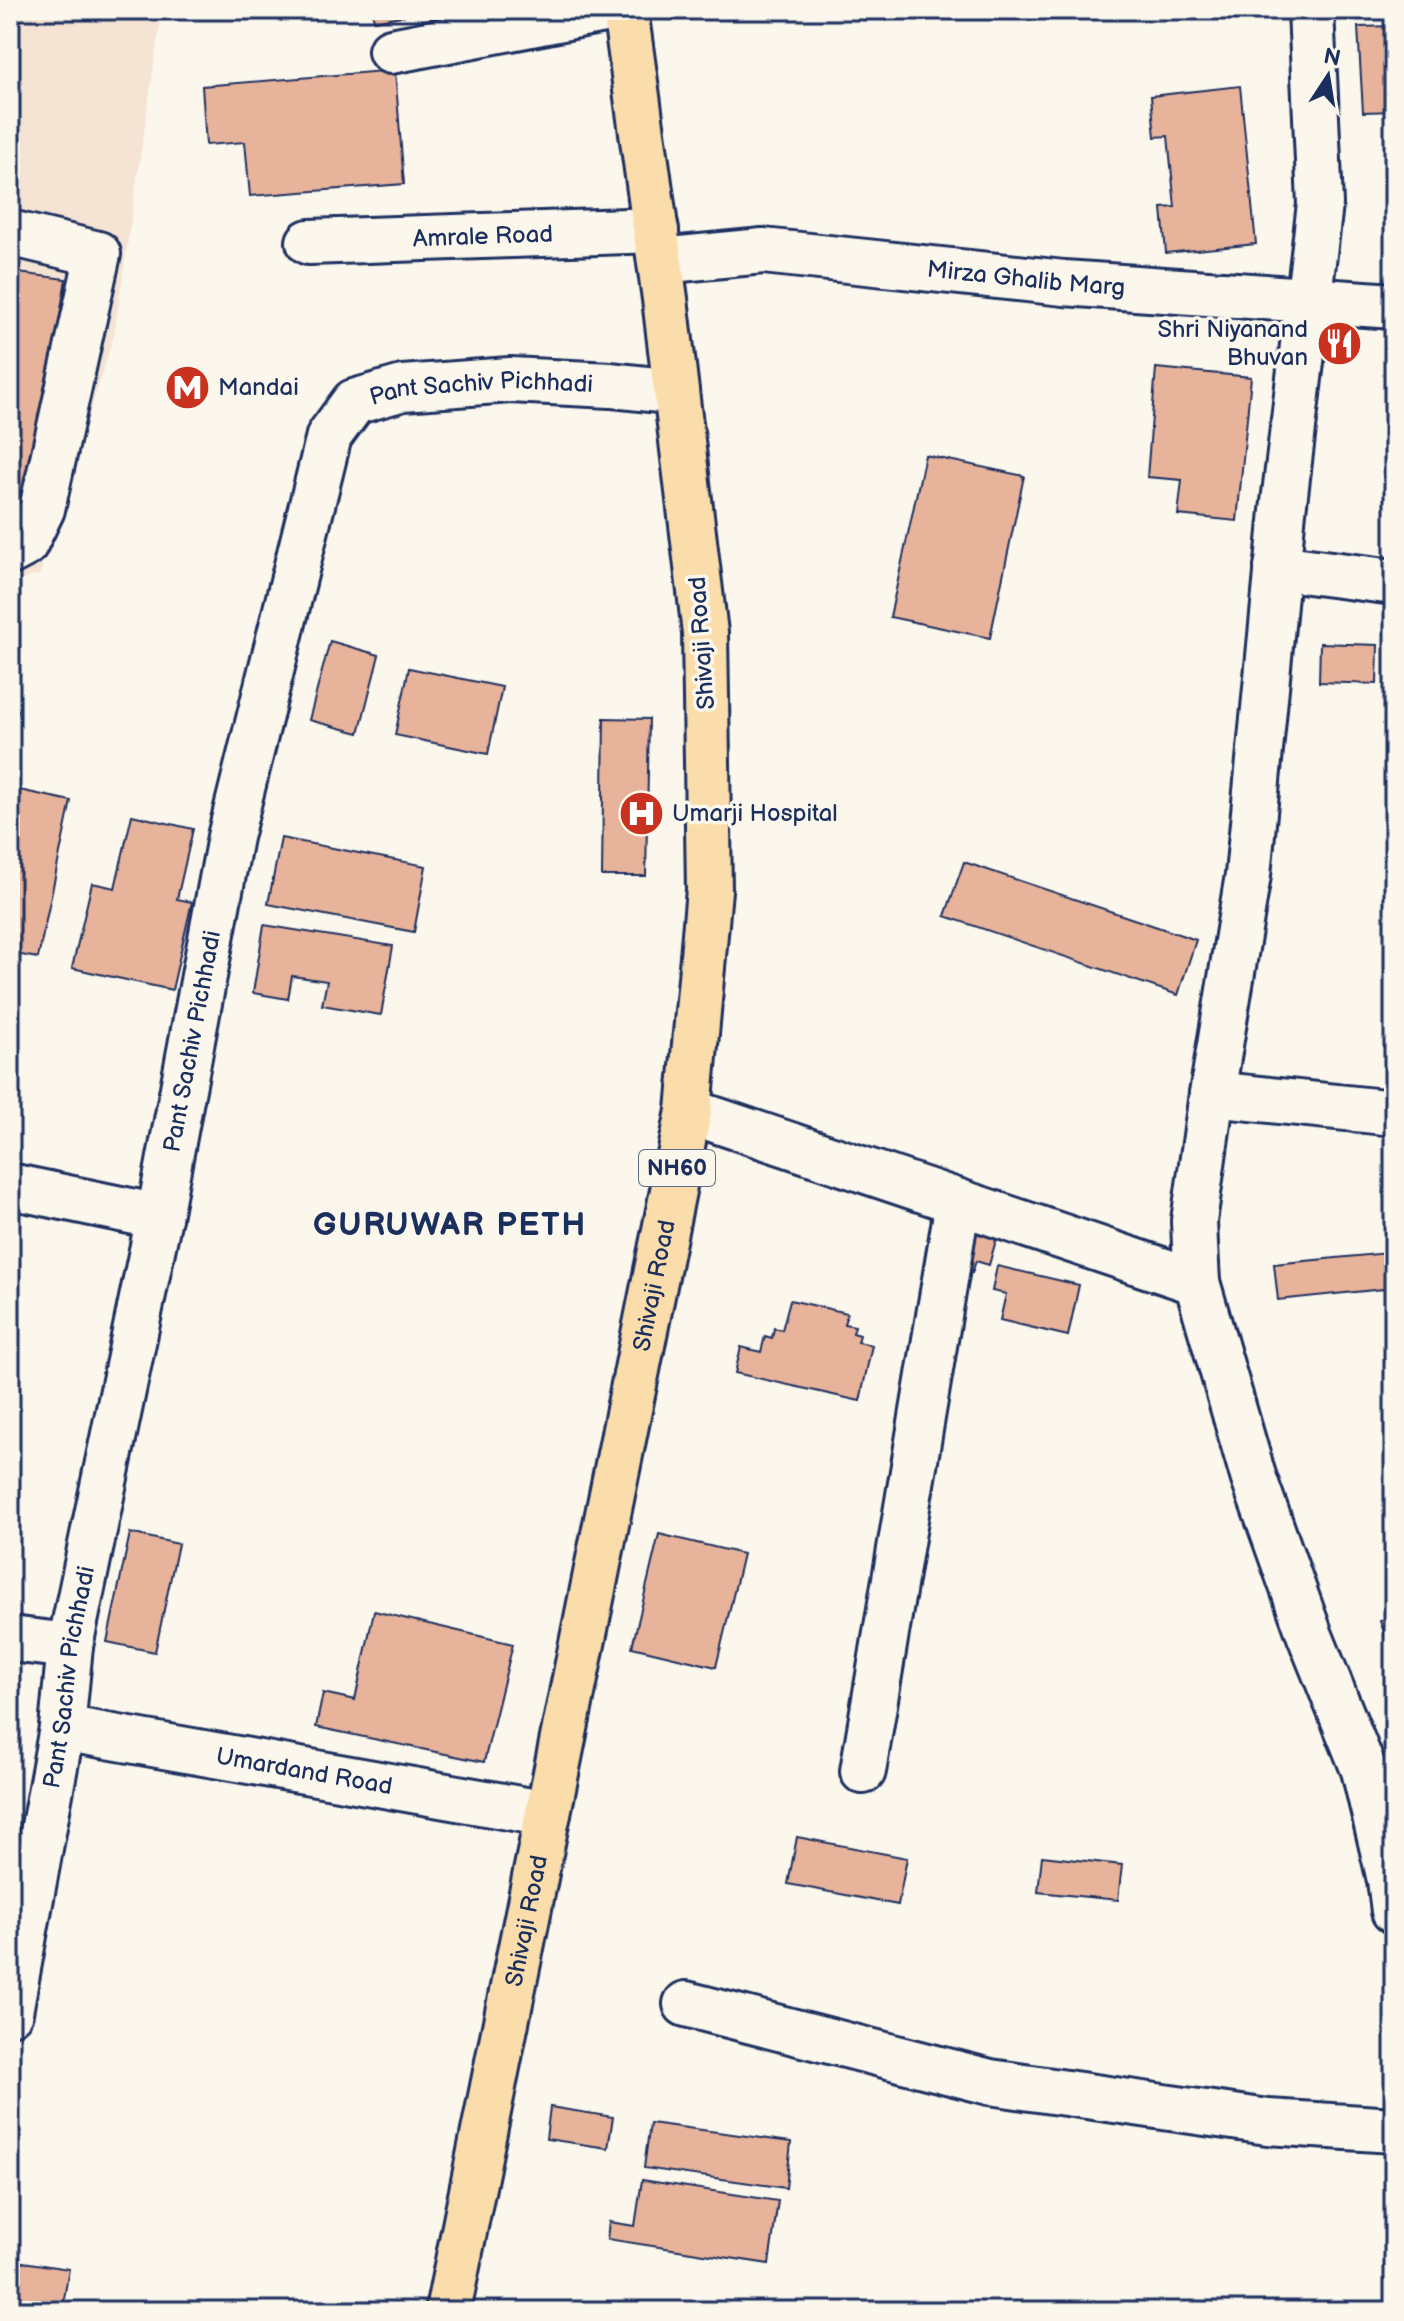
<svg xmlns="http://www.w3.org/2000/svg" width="1404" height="2321" viewBox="0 0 1404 2321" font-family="'Balsamiq Sans',sans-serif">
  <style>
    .built { fill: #f5e3d4 }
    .building { fill: #e8b39b; stroke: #1b2f5e; stroke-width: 2 }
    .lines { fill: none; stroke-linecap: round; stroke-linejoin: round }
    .street-casing { stroke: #1b2f5e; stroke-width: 50 }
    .secondary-casing { stroke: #1b2f5e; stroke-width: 50 }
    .highway-casing { stroke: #1b2f5e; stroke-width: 50 }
    .street { stroke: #fbf7ec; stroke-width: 44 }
    .secondary { stroke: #fbf7ec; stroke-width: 44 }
    .highway { stroke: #fbddab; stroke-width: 44 }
    .labels { text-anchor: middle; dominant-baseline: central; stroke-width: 7; stroke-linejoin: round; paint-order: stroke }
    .shield { fill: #fbf7ec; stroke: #5e6b89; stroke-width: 2 }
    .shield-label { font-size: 22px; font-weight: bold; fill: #1b2f5e }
    .street-label { font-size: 24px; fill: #1b2f5e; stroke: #fbf7ec }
    .poi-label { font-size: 24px; fill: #1b2f5e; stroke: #fbf7ec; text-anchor: start }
    .district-label { font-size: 32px; font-weight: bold; letter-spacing: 2px; fill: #1b2f5e; stroke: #fbf7ec }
  </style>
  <rect width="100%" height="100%" fill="#fbf7ec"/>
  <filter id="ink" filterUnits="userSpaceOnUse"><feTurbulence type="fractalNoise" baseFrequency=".0125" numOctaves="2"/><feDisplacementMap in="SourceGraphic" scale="16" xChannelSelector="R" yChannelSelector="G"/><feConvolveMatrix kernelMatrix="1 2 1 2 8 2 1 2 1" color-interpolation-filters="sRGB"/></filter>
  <g filter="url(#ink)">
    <path class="built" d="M10,10H162L114,335L39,575L10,583Z"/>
    <path class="building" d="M372,10H433L374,21Z
      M1208,10H1264V12L1209,14Z
      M1394,26V111L1363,112L1358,27Z
      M395,70L404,184L250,196L245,142L206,145L202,86Z
      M1240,86L1256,244L1166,253L1162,208L1175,207L1168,136L1155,137L1151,96Z
      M10,272L66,279L24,533L10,536Z
      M1156,368L1251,377L1237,521L1178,515L1182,480L1147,477Z
      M925,455L1024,476L990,638L890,617Z
      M330,641L379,655L359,733L309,720Z
      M1320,643L1378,645L1377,684L1319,682Z
      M409,668L502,687L488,754L395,735Z
      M10,708L18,710L10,742Z
      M604,718L649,719L646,876H602Z
      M10,788L71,801L38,958L10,953V844L16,820L10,819Z
      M132,815L193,829L177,899L192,902L172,990L72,968L92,883L115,888Z
      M281,838L426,866L414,932L268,904Z
      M964,862L1196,940L1178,995L945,916Z
      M264,925L393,946L381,1015L322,1005L327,981L292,976L288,999L253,993Z
      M966,1217L1000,1226L989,1265L976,1261L972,1273L953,1268Z
      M1388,1253L1393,1288L1278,1300L1274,1264Z
      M997,1266L1079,1285L1068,1336L1000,1320L1006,1294L992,1291Z
      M790,1300L847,1313L844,1324L855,1326L853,1333L860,1335L858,1342L872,1345L860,1401L735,1373L741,1347L761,1352L765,1336L772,1338L774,1328L782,1330Z
      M130,1533L178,1544L155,1652L107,1642Z
      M659,1534L743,1554L716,1667L632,1647Z
      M374,1611L513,1644L484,1762L316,1727L323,1693L355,1700Z
      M1394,1616V1658L1380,1621Z
      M797,1837L907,1858L898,1905L788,1884Z
      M1042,1856L1122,1865L1118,1900L1038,1892Z
      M550,2107L613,2117L608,2148L546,2139Z
      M650,2123L791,2142L786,2188L644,2168Z
      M642,2180L778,2201L769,2264L607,2239L609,2222L635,2226Z
      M10,2260L69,2269L62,2311H10Z"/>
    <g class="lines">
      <defs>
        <g id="street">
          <path d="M391,51L604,10"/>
          <path d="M10,233L98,254L42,509L25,544L10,552"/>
          <path id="s1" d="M309,242L656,230"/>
          <path d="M1277,567L1394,582"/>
          <path d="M1212,1094L1394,1113"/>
          <path d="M689,1111L1197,1282"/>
          <path d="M10,1186L159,1217"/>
          <path d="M10,1639L70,1646"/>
          <path id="s2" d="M62,1728L548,1814"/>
          <path d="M863,1771L958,1202"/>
          <path d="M686,2004L990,2082L1268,2122L1394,2130"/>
          <path id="s3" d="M10,2012L62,1728L70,1646L159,1217L230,837L329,436L354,402L403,388L510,380L611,385L676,392"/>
        </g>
        <g id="secondary">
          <path d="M1311,10L1320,204L1283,511L1248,875L1212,1094L1194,1221L1195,1245L1197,1282L1253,1476L1310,1636L1364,1770L1390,1880L1394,1911"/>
          <path id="s4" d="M660,261L763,251L1064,283L1394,306"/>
        </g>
        <g id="highway">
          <path id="s5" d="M448,2311L689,1111L709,890L705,633L665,299L625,10"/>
        </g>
      </defs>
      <use href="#street" class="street-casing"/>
      <use href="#secondary" class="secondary-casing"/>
      <use href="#highway" class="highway-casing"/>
      <use href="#street" class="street"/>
      <use href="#secondary" class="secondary"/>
      <use href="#highway" class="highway"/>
    </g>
  </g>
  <defs>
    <symbol id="restaurant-disc" viewBox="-11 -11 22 22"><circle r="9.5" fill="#c8321e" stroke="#fbf7ec"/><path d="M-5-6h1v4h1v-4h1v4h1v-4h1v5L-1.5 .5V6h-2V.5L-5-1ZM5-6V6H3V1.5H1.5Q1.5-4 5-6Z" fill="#fff"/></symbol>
    <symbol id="metro-disc" viewBox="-11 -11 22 22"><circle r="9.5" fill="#c8321e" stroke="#fbf7ec"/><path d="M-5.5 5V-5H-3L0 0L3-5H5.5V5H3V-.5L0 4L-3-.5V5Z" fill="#fff"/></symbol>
    <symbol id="hospital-disc" viewBox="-11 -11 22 22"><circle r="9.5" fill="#c8321e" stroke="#fbf7ec"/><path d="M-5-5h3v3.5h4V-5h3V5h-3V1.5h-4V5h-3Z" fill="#fff"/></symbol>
  </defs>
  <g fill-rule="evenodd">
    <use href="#restaurant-disc" x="1314" y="318" width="51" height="51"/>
    <use href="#metro-disc" x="162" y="362" width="51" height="51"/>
    <use href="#hospital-disc" x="616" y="788" width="51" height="51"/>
  </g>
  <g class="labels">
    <rect class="shield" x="639" y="1150" width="76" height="36" rx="6"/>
    <g class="shield-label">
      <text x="677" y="1168">NH60</text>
    </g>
    <g class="street-label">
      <text stroke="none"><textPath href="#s1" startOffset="174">Amrale Road</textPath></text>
      <text stroke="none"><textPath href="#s4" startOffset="368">Mirza Ghalib Marg</textPath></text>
      <text stroke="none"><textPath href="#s3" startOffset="1780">Pant Sachiv Pichhadi</textPath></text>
      <text transform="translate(702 643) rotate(-94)">Shivaji Road</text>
      <text stroke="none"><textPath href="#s3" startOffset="988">Pant Sachiv Pichhadi</textPath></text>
      <text stroke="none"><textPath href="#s5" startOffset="1046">Shivaji Road</textPath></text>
      <text stroke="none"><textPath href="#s3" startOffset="340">Pant Sachiv Pichhadi</textPath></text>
      <text stroke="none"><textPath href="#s2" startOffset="246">Umardand Road</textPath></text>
      <text stroke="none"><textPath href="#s5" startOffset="398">Shivaji Road</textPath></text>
    </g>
    <g class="poi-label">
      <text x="1308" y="329" text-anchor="end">Shri Niyanand<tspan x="1308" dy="28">Bhuvan</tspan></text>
      <text x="218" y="387">Mandai</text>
      <text x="672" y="813">Umarji Hospital</text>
    </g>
    <g class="district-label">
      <text x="450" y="1225">GURUWAR PETH</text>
    </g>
  </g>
  <rect width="1404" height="2321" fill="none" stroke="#fbf7ec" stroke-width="40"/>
  <rect x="20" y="20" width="1364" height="2281" fill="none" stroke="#1b2f5e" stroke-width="3" filter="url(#ink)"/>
  <g transform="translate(1328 76) rotate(12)" stroke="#fbf7ec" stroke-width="6" paint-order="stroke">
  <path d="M0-6L14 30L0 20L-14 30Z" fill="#1b2f5e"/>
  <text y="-12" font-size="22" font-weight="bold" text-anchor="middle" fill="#1b2f5e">N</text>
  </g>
</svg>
